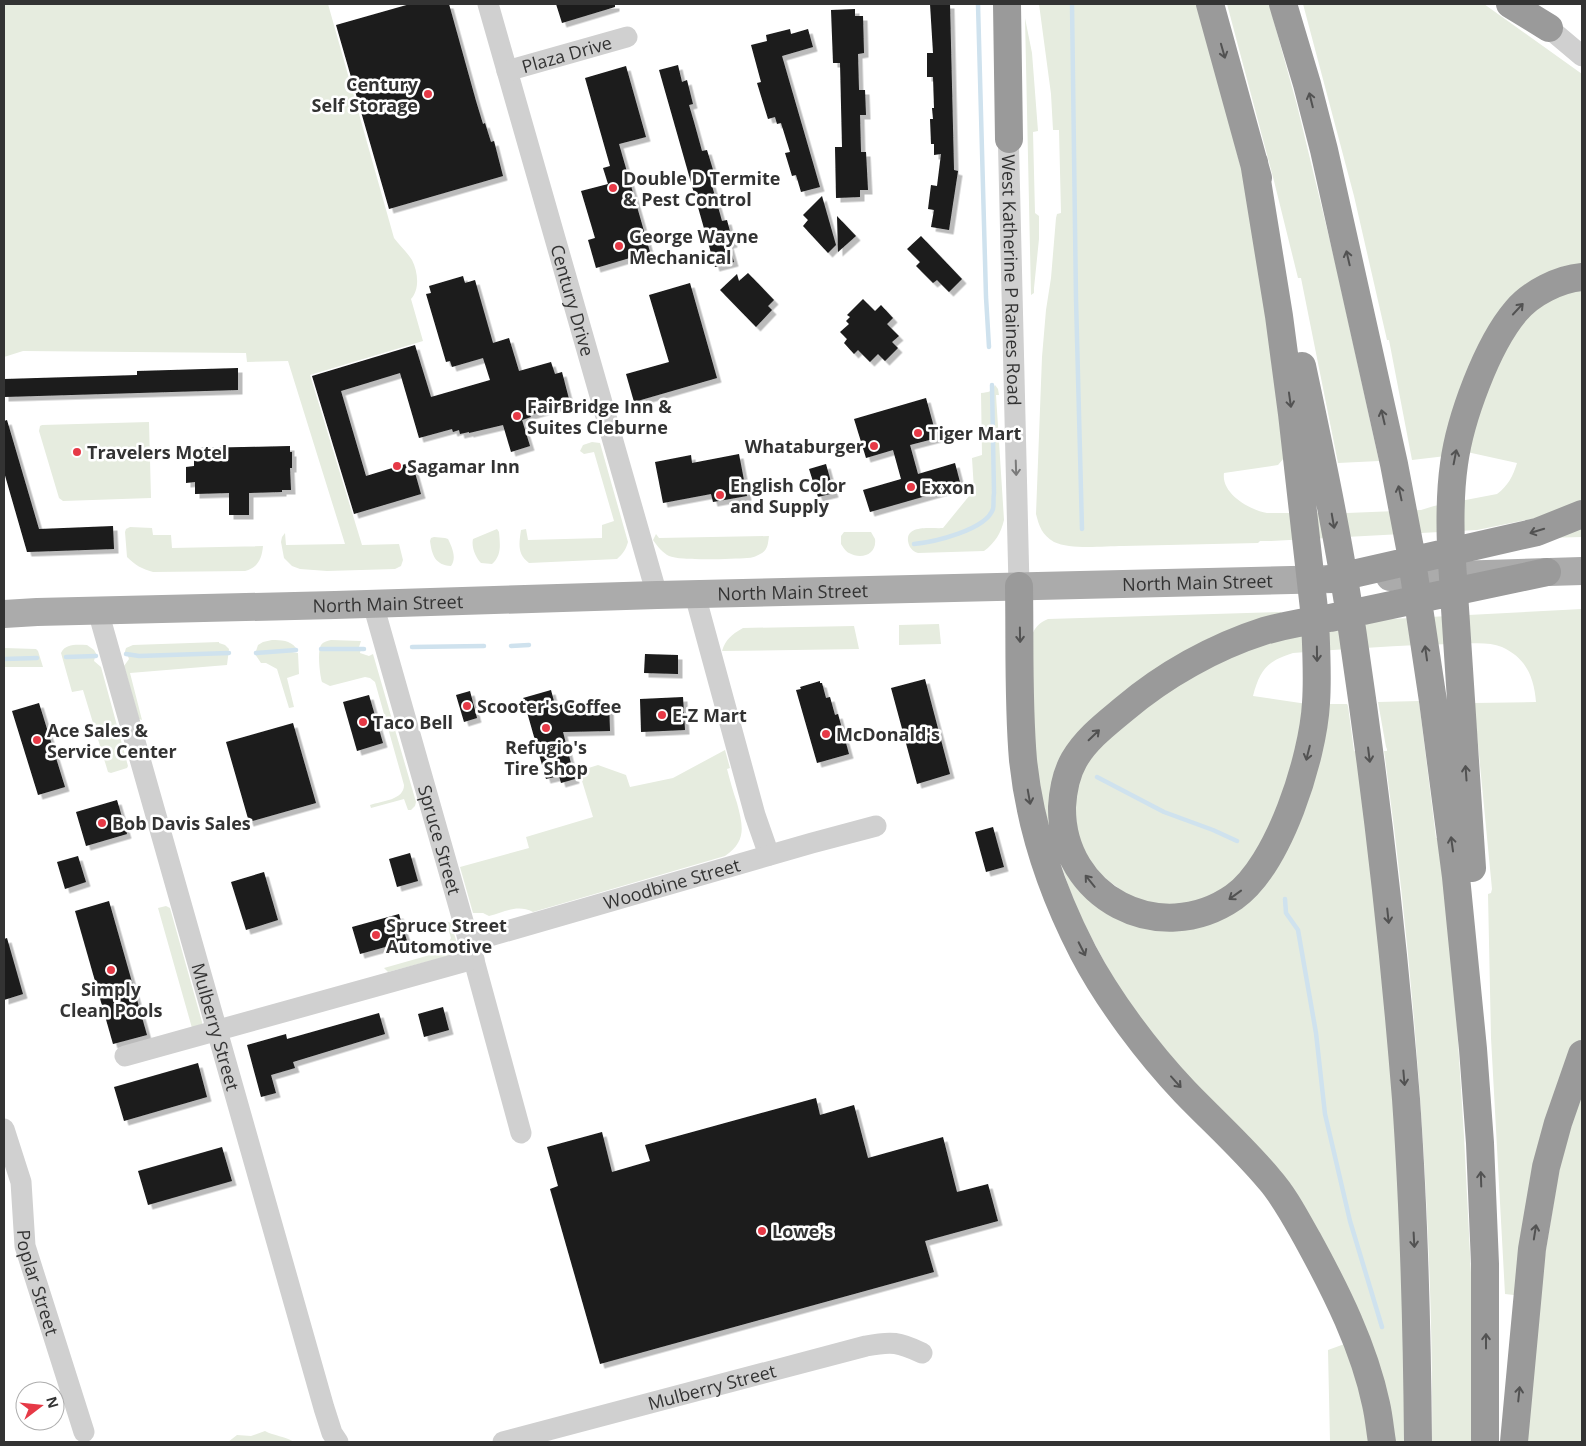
<svg xmlns="http://www.w3.org/2000/svg" width="1586" height="1446" viewBox="0 0 1586 1446" font-family="'Open Sans',sans-serif">
  <style>
    .green { fill: #e6ecdf }
    .lines { fill: none; stroke-linecap: round; stroke-linejoin: round }
    .stream { stroke: #cfe2ee; stroke-width: 4.5 }
    .building { fill: #1a1a1a; filter: url(#shadow) }
    .minor { stroke: #d0d0d0; stroke-width: 21 }
    .major { stroke: #ababab; stroke-width: 28 }
    .highway { stroke: #9a9a9a; stroke-width: 28 }
    .oneway { stroke: #525252 }
    .oneway2 { stroke: #7a7a7a }
    .poi-dot { fill: #e63946; stroke: #fff; stroke-width: 2 }
    .labels { text-anchor: middle; dominant-baseline: central; stroke-width: 5; stroke-linejoin: round; paint-order: stroke }
    .street-label { font-size: 18px; fill: #333; stroke: #fff }
    .poi-label { font-size: 18px; font-weight: bold; fill: #333; stroke: #fff; text-anchor: start }
  </style>
  <defs>
    <filter id="shadow"><feDropShadow dx="4.5" dy="4.5" stdDeviation="0" flood-color="#0004"/></filter>
  </defs>
  <rect width="100%" height="100%" fill="#fff"/>
  <path class="green" d="M4,4H328L394,238C399,245 407,252 412,260C418,272 420,289 411,299L423,341L310,375L362,545L399,544L403,560L401,566L395,569L327,571L300,569L292,566L284,558L281,542L282,537L285,533L286,545L345,544L288,361L247,362L246,353L23,351L4,357Z
    M1039,4H1198L1253,214L1284,458L1278,465L1224,473C1221,494 1250,510 1267,513H1347L1421,510L1434,506L1497,494C1508,486 1513,476 1517,463L1467,452L1498,355L1535,306L1582,286V503L1546,516L1477,530L1271,541H1260L1258,543C1213,544 1168,545 1123,546C1103,546 1071,550 1054,542C1042,535 1039,526 1036,514L1042,357L1046,310L1051,278L1056,218L1057,214L1061,213L1059,130H1053L1051,94Z
    M1227,4H1269L1297,105L1336,266L1379,461L1338,463L1301,278H1298L1274,181Z
    M1303,4H1484L1582,74V266L1545,277L1446,456L1412,460L1389,340H1387L1354,196Z
    M1025,18L1032,53L1038,131L1033,132L1035,213L1039,216V239L1034,288V293L1031,295Z
    M995,385L998,389L999,395H996L1004,520C1001,533 995,543 984,551L918,553C912,551 909,547 908,541C906,524 933,529 943,528L974,490L972,458L982,455L981,393C989,392 992,392 995,385Z
    M149,422L151,498L63,501L59,498L39,431L40,426L42,425Z
    M592,442L600,443L628,542C626,549 623,554 617,559L529,563C517,554 519,544 521,530L526,529L528,540L602,538V525L614,521L594,452L584,454L580,451L583,445Z
    M1582,519V537L1543,538Z
    M130,527L152,528L153,535H171L172,548L263,546C262,558 258,568 245,571L153,572C142,569 135,565 127,557L125,532L126,529Z
    M497,529L499,532C500,544 502,555 492,564L481,563C476,558 471,547 473,539Z
    M844,532H871L875,539C877,554 862,560 849,553C846,552 843,547 841,544V536Z
    M656,534L659,538L769,536C768,543 768,549 762,553C757,556 752,558 747,558C733,559 680,561 669,556C663,553 657,546 653,540Z
    M434,537L445,538L448,539C452,547 457,558 451,566C435,565 432,555 430,541L431,538Z
    M1582,609V1039L1578,1050L1522,1296L1505,1294L1491,1038L1488,894L1491,893L1492,889L1474,703L1536,702C1534,677 1526,658 1502,647C1488,641 1468,644 1453,644C1399,645 1346,649 1293,653C1267,661 1260,670 1253,696L1307,704L1293,779L1244,879L1183,908L1136,901L1094,870L1078,840L1074,791L1088,755L1166,684L1303,627L1391,619Z
    M1281,612L1282,614L1161,669L1055,803L1111,908L1230,911L1326,704H1347L1348,706L1354,751L1358,752L1387,1017L1399,1186L1407,1442H1393L1359,1317L1179,1069L1120,991L1077,911L1052,838L1043,803L1036,764L1032,721L1031,637C1035,627 1039,623 1048,619Z
    M939,624L941,644L899,645V625Z
    M854,626L859,649L722,651C726,639 731,635 743,628Z
    M272,640C281,640 290,640 296,648L292,650V652L298,653L299,674L287,678L294,707L289,708L277,669L266,663H261L255,654L258,645L263,642Z
    M331,640L361,641L359,647L361,648L360,653L369,656L373,654L416,802L415,806L411,810H408L404,799L371,808L370,805C382,801 404,800 404,785L375,682L370,678L365,677L330,686L322,682C320,676 317,652 321,645C323,642 327,641 331,640Z
    M219,642V643L225,645L229,649L227,665L130,673L142,720L139,719L124,666L129,659L127,654H125L126,656L124,655L126,648L133,645Z
    M87,645L94,650L98,657H95L94,661L101,667L128,766L127,768L111,773L108,772L83,690L72,692L61,653C66,643 77,645 87,645Z
    M4,648L36,649L38,651L43,667H4Z
    M1419,701L1436,838H1439L1456,1010L1464,1136L1471,1273L1475,1442H1432C1433,1342 1429,1243 1423,1143C1415,1012 1402,881 1384,751H1387V749L1386,747L1378,702Z
    M725,750L730,768L727,769C730,780 733,792 737,803C743,826 747,841 725,856L533,912C517,904 505,912 489,916L483,913H473L460,867L529,848L526,837L593,817L579,771L598,765L626,775L630,787L673,778Z
    M166,906L170,908L202,1022V1024L192,1028L158,908Z
    M446,921L451,923L458,947L456,954L388,972L384,968L444,951L451,938Z
    M1582,1087V1442H1525L1541,1280L1559,1170Z
    M1350,1342L1376,1442H1330L1328,1350Z
    M265,1431C274,1436 285,1436 294,1442H228L237,1435L251,1436Z"/>
  <g class="lines">
    <path class="stream" d="M978,4L986,297L989,347
      M1072,4L1076,299L1082,529
      M914,544C934,542 986,530 993,509C994,505 993,498 994,493L992,385
      M511,646L529,645
      M412,647L484,646
      M321,649H364
      M256,653L296,650
      M126,654L139,656L229,653
      M66,657L96,656
      M4,659L37,658
      M1097,777L1164,812L1213,830L1237,841
      M1285,899L1286,913L1298,930L1316,1033L1325,1114L1350,1221L1382,1327"/>
  </g>
  <path class="building" d="M410,4H449L476,101L483,124L485,123L491,142L494,141L503,176L389,209L336,25Z
    M556,4H615V7L562,23Z
    M930,4H950L954,170L958,171L949,230L931,227L934,210L928,209L931,185L937,186L941,154L934,155V144H931L930,119H933L932,108H934L933,77H927V53H933Z
    M855,9V16H863L864,53L858,54L859,90H865L866,115H860L861,152H866L868,190H860V197L836,198L835,147H842L840,63H833L831,10Z
    M790,29L791,34L808,29L813,47L782,56L820,187L801,192L796,175L792,176L785,153L790,152L781,123L777,124L775,117L768,119L757,83L761,82L751,45L767,41L766,35Z
    M678,65L682,82L687,80L693,104L689,105L694,122L702,151L707,150L714,173L709,175L722,221L727,220L733,243L729,244L734,262L715,267L659,70Z
    M626,66L646,137L619,144L650,252L596,268L588,240L595,238L581,191L608,184L603,168L610,166L585,78Z
    M822,196L836,245L828,253L803,226L808,220L803,215Z
    M837,216L856,236L838,252Z
    M921,236L962,279L949,292L937,280L933,283L916,266L920,262L907,249Z
    M748,273L774,300L768,306L772,310L756,327L720,290L737,274L739,281Z
    M463,276L465,283L475,280L493,343L509,338L519,371L551,362L555,374L562,372L569,399L562,401L563,405L530,415L531,417L522,420L530,446L511,452L503,425L469,433V432L460,434L459,430L453,432L452,429L419,438L400,373L341,391L366,476L412,462L421,494L354,514L312,376L415,345L431,397L490,380L483,358L452,367L450,361L446,362L426,294L431,293L429,286Z
    M690,283L717,378L634,402L626,374L669,362L649,295Z
    M863,299L875,311L881,305L893,318L887,324L899,336L892,342L898,348L885,361L878,354L870,362L858,350L854,354L844,343L847,339L840,332L849,324L846,321L850,317L847,315Z
    M238,368V390L4,397V379L137,375V371Z
    M926,398L937,438L910,445L918,474L955,463L961,486L870,512L863,490L901,479L893,450L866,458L854,419Z
    M7,420L39,529L113,526L114,549L27,552L4,472V421Z
    M290,446V452H292V468H290L291,490H282V492L249,493V515H229V493L195,494V482L186,483V467L194,466V448Z
    M739,454L747,496L713,502L711,494L663,503L655,462L691,455L692,463Z
    M826,464L834,493L818,497L809,469Z
    M645,654L678,655V674L644,673Z
    M925,679L950,774L917,784L891,688Z
    M820,681V683H822L826,698L830,697L835,715L838,714L849,754L817,763L796,690L801,689L800,687Z
    M551,690L555,705L609,702L610,731L563,732L575,779L561,783L559,776L546,779L523,698Z
    M470,691L477,718L464,722L456,695Z
    M369,695L383,743L357,751L343,702Z
    M683,697L685,730L641,732L640,699Z
    M39,703L65,787L38,795L12,711Z
    M293,723L316,803L249,822L226,742Z
    M117,800L127,834L86,846L76,812Z
    M993,827L1004,867L986,872L975,832Z
    M410,853L418,881L397,887L389,859Z
    M78,856L86,882L65,889L57,862Z
    M264,872L278,920L246,930L231,882Z
    M109,901L147,1035L113,1044L75,911Z
    M399,914L407,941L360,954L352,927Z
    M7,938L23,994L4,1000V939Z
    M443,1007L449,1030L424,1037L418,1014Z
    M379,1013L385,1034L293,1062L295,1068L271,1075L276,1093L261,1097L247,1045L286,1034L287,1039Z
    M198,1063L207,1097L124,1121L114,1087Z
    M816,1098L820,1115L854,1105L868,1158L943,1137L957,1192L988,1184L998,1221L925,1241L934,1272L600,1364L550,1189L558,1186L547,1147L602,1132L612,1172L650,1161L645,1145Z
    M222,1147L232,1181L148,1205L138,1171Z"/>
  <g class="lines">
    <g class="minor">
      <path id="s1" d="M488,4L657,595"/>
      <path d="M1538,19L1582,56"/>
      <path id="s2" d="M507,71L627,37"/>
      <path id="s3" d="M1008,124L1019,586"/>
      <path d="M695,595L755,815L769,855"/>
      <path id="s4" d="M373,604L469,942L521,1133"/>
      <path id="s5" d="M98,611L324,1408L332,1433L338,1442"/>
      <path id="s6" d="M469,942L812,843L876,826"/>
      <path d="M125,1056L474,959"/>
      <path id="s7" d="M4,1129L21,1182L25,1246L84,1432"/>
      <path id="s8" d="M503,1442L866,1346C892,1341 899,1342 922,1353"/>
    </g>
    <g class="major">
      <path d="M1390,577L1582,571"/>
      <path id="s9" d="M4,614L37,612L335,605L657,595L1334,579"/>
    </g>
    <path class="highway" d="M1007,4L1009,139
      M1210,4L1258,178
      M1283,4L1307,84L1324,150L1394,464L1410,548L1433,701L1456,877L1473,1049L1480,1143L1485,1264V1442
      M1510,4L1549,28
      M1254,162L1279,316L1292,414L1315,618C1316,647 1318,675 1316,703C1313,758 1279,865 1234,897C1159,949 1061,897 1062,807C1063,790 1066,774 1074,760C1086,739 1106,724 1124,709C1164,675 1214,647 1264,631C1286,625 1308,621 1330,618L1547,572
      M1302,366C1322,460 1342,555 1355,650C1377,799 1394,949 1406,1099C1414,1213 1417,1328 1418,1442
      M1331,579L1537,532L1582,514
      M1019,586C1020,644 1018,702 1023,760C1030,827 1052,892 1083,952C1108,1000 1148,1053 1185,1092C1213,1121 1243,1148 1269,1179C1285,1197 1296,1219 1308,1240C1336,1291 1364,1347 1376,1404C1379,1417 1380,1430 1382,1442
      M1472,868L1451,547C1450,520 1450,492 1454,464C1460,419 1487,345 1516,311C1531,293 1559,279 1582,277
      M1514,1442L1532,1249L1546,1167L1558,1123L1582,1054"/>
  </g>
  <defs><path id="oneway-shaft" d="M-6 0H5M1.5-3L5.5 0L1.5 3" fill="none" stroke-width="1.6" stroke-linecap="round" stroke-linejoin="round" transform="scale(1.25)"/></defs>
  <g class="oneway">
    <use href="#oneway-shaft" transform="translate(1223 51) rotate(74)"/>
    <use href="#oneway-shaft" transform="translate(1311 100) rotate(-104)"/>
    <use href="#oneway-shaft" transform="translate(1348 258) rotate(-103)"/>
    <use href="#oneway-shaft" transform="translate(1518 309) rotate(-47)"/>
    <use href="#oneway-shaft" transform="translate(1290 400) rotate(82)"/>
    <use href="#oneway-shaft" transform="translate(1383 417) rotate(-103)"/>
    <use href="#oneway-shaft" transform="translate(1455 457) rotate(-79)"/>
    <use href="#oneway-shaft" transform="translate(1400 493) rotate(-102)"/>
    <use href="#oneway-shaft" transform="translate(1333 521) rotate(80)"/>
    <use href="#oneway-shaft" transform="translate(1537 531) rotate(163)"/>
    <use href="#oneway-shaft" transform="translate(1020 635) rotate(89)"/>
    <use href="#oneway-shaft" transform="translate(1426 653) rotate(-98)"/>
    <use href="#oneway-shaft" transform="translate(1317 654) rotate(89)"/>
    <use href="#oneway-shaft" transform="translate(1094 735) rotate(-44)"/>
    <use href="#oneway-shaft" transform="translate(1308 753) rotate(104)"/>
    <use href="#oneway-shaft" transform="translate(1369 755) rotate(83)"/>
    <use href="#oneway-shaft" transform="translate(1466 773) rotate(-94)"/>
    <use href="#oneway-shaft" transform="translate(1029 797) rotate(80)"/>
    <use href="#oneway-shaft" transform="translate(1452 844) rotate(-98)"/>
    <use href="#oneway-shaft" transform="translate(1090 881) rotate(-129)"/>
    <use href="#oneway-shaft" transform="translate(1235 895) rotate(144)"/>
    <use href="#oneway-shaft" transform="translate(1388 916) rotate(84)"/>
    <use href="#oneway-shaft" transform="translate(1082 949) rotate(63)"/>
    <use href="#oneway-shaft" transform="translate(1404 1078) rotate(85)"/>
    <use href="#oneway-shaft" transform="translate(1176 1082) rotate(48)"/>
    <use href="#oneway-shaft" transform="translate(1481 1179) rotate(-92)"/>
    <use href="#oneway-shaft" transform="translate(1535 1232) rotate(-81)"/>
    <use href="#oneway-shaft" transform="translate(1414 1240) rotate(87)"/>
    <use href="#oneway-shaft" transform="translate(1486 1341) rotate(-90)"/>
    <use href="#oneway-shaft" transform="translate(1519 1394) rotate(-84)"/>
  </g>
  <use class="oneway2" href="#oneway-shaft" transform="translate(1016 468) rotate(88)"/>
  <g class="poi-dot">
    <circle cx="428" cy="94" r="5"/>
    <circle cx="613" cy="188" r="5"/>
    <circle cx="619" cy="246" r="5"/>
    <circle cx="517" cy="416" r="5"/>
    <circle cx="918" cy="433" r="5"/>
    <circle cx="874" cy="446" r="5"/>
    <circle cx="77" cy="452" r="5"/>
    <circle cx="397" cy="466" r="5"/>
    <circle cx="911" cy="487" r="5"/>
    <circle cx="720" cy="495" r="5"/>
    <circle cx="467" cy="706" r="5"/>
    <circle cx="662" cy="715" r="5"/>
    <circle cx="363" cy="722" r="5"/>
    <circle cx="546" cy="728" r="5"/>
    <circle cx="826" cy="734" r="5"/>
    <circle cx="37" cy="740" r="5"/>
    <circle cx="102" cy="823" r="5"/>
    <circle cx="376" cy="935" r="5"/>
    <circle cx="111" cy="970" r="5"/>
    <circle cx="762" cy="1231" r="5"/>
  </g>
  <g class="labels">
    <g class="street-label">
      <text stroke="none"><textPath href="#s2" startOffset="62">Plaza Drive</textPath></text>
      <text stroke="none"><textPath href="#s3" startOffset="156">West Katherine P Raines Road</textPath></text>
      <text stroke="none"><textPath href="#s1" startOffset="308">Century Drive</textPath></text>
      <text stroke="none"><textPath href="#s9" startOffset="1194">North Main Street</textPath></text>
      <text stroke="none"><textPath href="#s9" startOffset="789">North Main Street</textPath></text>
      <text stroke="none"><textPath href="#s9" startOffset="384">North Main Street</textPath></text>
      <text stroke="none"><textPath href="#s4" startOffset="245">Spruce Street</textPath></text>
      <text stroke="none"><textPath href="#s6" startOffset="211">Woodbine Street</textPath></text>
      <text stroke="none"><textPath href="#s5" startOffset="432">Mulberry Street</textPath></text>
      <text stroke="none"><textPath href="#s7" startOffset="158">Poplar Street</textPath></text>
      <text stroke="none"><textPath href="#s8" startOffset="216">Mulberry Street</textPath></text>
    </g>
    <g class="poi-label">
      <text x="418" y="84" text-anchor="end">Century<tspan x="418" dy="21">Self Storage</tspan></text>
      <text x="623" y="178">Double D Termite<tspan x="623" dy="21">&amp; Pest Control</tspan></text>
      <text x="629" y="236">George Wayne<tspan x="629" dy="21">Mechanical</tspan></text>
      <text x="527" y="406">FairBridge Inn &amp;<tspan x="527" dy="21">Suites Cleburne</tspan></text>
      <text x="928" y="433">Tiger Mart</text>
      <text x="864" y="446" text-anchor="end">Whataburger</text>
      <text x="87" y="452">Travelers Motel</text>
      <text x="407" y="466">Sagamar Inn</text>
      <text x="730" y="485">English Color<tspan x="730" dy="21">and Supply</tspan></text>
      <text x="921" y="487">Exxon</text>
      <text x="477" y="706">Scooter's Coffee</text>
      <text x="672" y="715">E-Z Mart</text>
      <text x="373" y="722">Taco Bell</text>
      <text x="47" y="730">Ace Sales &amp;<tspan x="47" dy="21">Service Center</tspan></text>
      <text x="836" y="734">McDonald's</text>
      <text x="546" y="747" text-anchor="middle">Refugio's<tspan x="546" dy="21">Tire Shop</tspan></text>
      <text x="112" y="823">Bob Davis Sales</text>
      <text x="386" y="925">Spruce Street<tspan x="386" dy="21">Automotive</tspan></text>
      <text x="111" y="989" text-anchor="middle">Simply<tspan x="111" dy="21">Clean Pools</tspan></text>
      <text x="772" y="1231">Lowe's</text>
    </g>
  </g>
  <rect width="1586" height="1446" fill="none" stroke="#333333" stroke-width="10"/>
  <g transform="translate(40 1406) rotate(74)"><circle r="24" fill="#ffffff" stroke="#adadad"/>
  <path d="M0-4L9 19L0 12L-9 19Z" fill="#e63946"/>
  <text y="-8" font-size="14" font-weight="bold" text-anchor="middle" fill="#333333">N</text>
  </g>
</svg>
